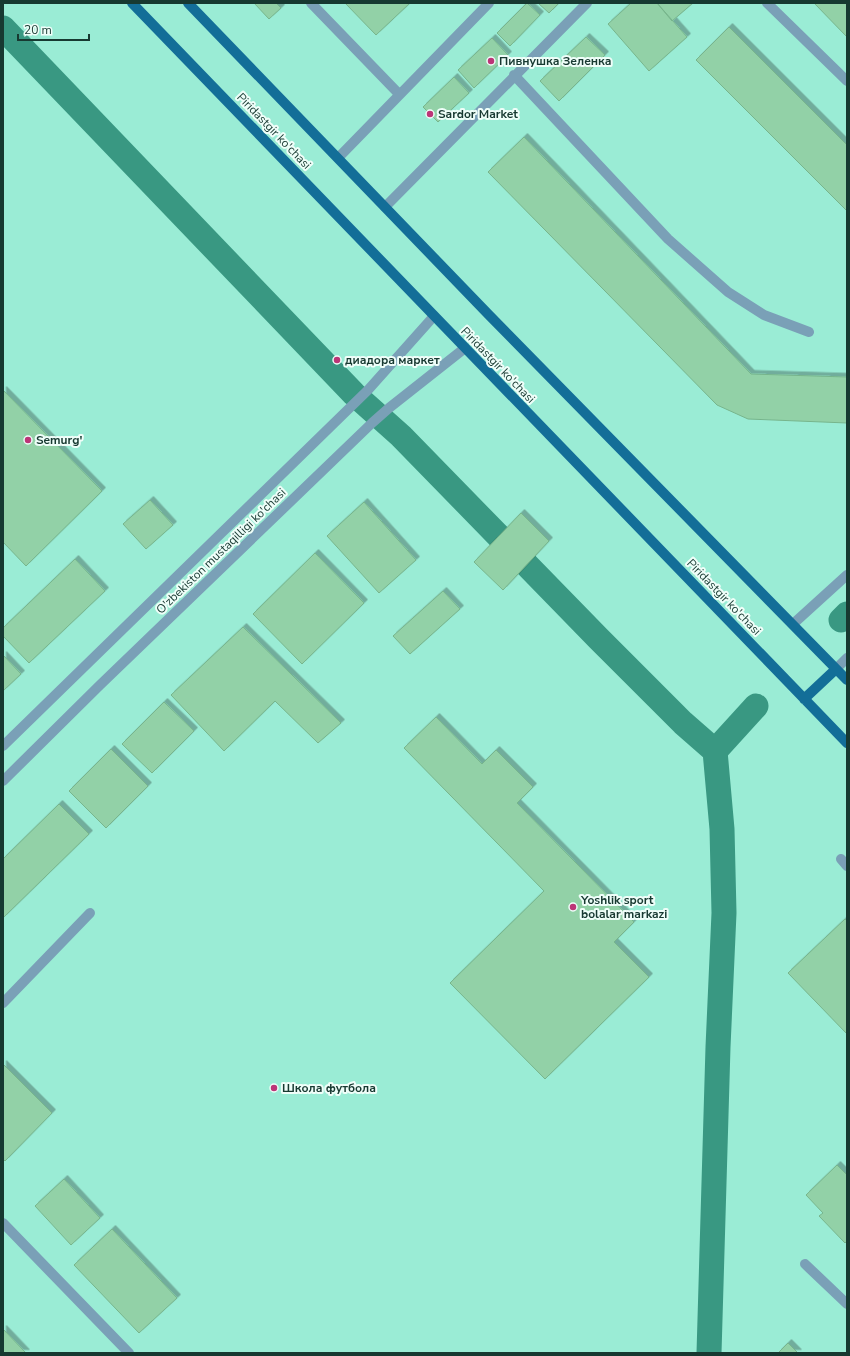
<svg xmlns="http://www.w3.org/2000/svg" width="850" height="1356" viewBox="0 0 850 1356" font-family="'Nunito Sans',sans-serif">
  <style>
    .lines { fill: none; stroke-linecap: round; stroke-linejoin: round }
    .canal { stroke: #399882; stroke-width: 25 }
    .building { fill: #92d1a7; stroke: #77b58c; filter: url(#shadow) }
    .minor { stroke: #7aa0b7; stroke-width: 10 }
    .major { stroke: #136e98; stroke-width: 10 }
    .poi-dot { fill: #bc3577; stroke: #effef9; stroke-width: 1.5 }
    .labels { text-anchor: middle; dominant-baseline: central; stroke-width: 4; stroke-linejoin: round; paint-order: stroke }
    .poi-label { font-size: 12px; font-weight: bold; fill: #173931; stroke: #effef9; text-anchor: start }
    .street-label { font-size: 12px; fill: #173931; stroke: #effef9 }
  </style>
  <defs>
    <filter id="shadow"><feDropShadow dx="3.5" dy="-3.5" stdDeviation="0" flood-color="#0004"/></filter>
  </defs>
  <rect width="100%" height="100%" fill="#9aecd5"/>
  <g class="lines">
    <path class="canal" d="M3,28L354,394L401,436L599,639L683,723L715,751
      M841,620L847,614
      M709,1353L718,1047L724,913L722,829L715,751L756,706"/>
  </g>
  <path class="building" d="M254,3H276L281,8L269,19Z
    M345,3H410L376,35Z
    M527,3L540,15L510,46L497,33Z
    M538,3H559L549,13Z
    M631,3H657L687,37L649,71L608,24Z
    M657,3H693L672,21Z
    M814,3H847V37Z
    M729,27L847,145V211L696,60Z
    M586,37L605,55L559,101L540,81Z
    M492,38L508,55L474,88L458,70Z
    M454,77L469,93L438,122L423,107Z
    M524,137L751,374L847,377V423L748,419L717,405L488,172Z
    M3,390L102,491L26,566L3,542Z
    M150,500L173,525L146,549L123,524Z
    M364,502L416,560L379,593L327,536Z
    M521,513L549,541L503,590L474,562Z
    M315,553L364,603L302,664L253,614Z
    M75,559L105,591L29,663L3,636V628Z
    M443,591L460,609L410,654L393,636Z
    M243,627L341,723L318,743L275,701L224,751L171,695Z
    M3,655L21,674L3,691Z
    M164,702L194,731L152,773L122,744Z
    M436,717L482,764L496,750L533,787L517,803L634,922L614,942L649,977L545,1079L450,983L544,891L404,748Z
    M111,749L148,786L106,828L69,791Z
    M59,804L89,834L3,918V859Z
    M845,919L847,921V1034L788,973Z
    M3,1064L52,1113L5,1161L3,1159Z
    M837,1165L847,1175V1241L845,1243L819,1216L823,1213L806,1195Z
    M64,1179L100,1218L71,1245L35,1206Z
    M112,1229L177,1298L139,1333L74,1265Z
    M3,1329L26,1353H3Z
    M788,1343L798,1353H778Z"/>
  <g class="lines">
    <path class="minor" d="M311,3L399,94
      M767,3L847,81
      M514,75L668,239L728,292L764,315L809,332
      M338,158L489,3
      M385,207L587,3
      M793,624L847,575
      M836,669L847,658
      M3,746L368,390L434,316
      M3,781L100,685L372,423L389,408L465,348
      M841,859L847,866
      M3,1003L90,913
      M3,1223L129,1353
      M805,1264L847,1304"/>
    <path class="major" d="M132,3L847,743
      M188,3L489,315L847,680
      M804,699L836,669"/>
  </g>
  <g class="poi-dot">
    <circle cx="491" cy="61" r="4"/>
    <circle cx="430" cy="114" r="4"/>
    <circle cx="337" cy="360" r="4"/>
    <circle cx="28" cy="440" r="4"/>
    <circle cx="573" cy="907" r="4"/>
    <circle cx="274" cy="1088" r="4"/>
  </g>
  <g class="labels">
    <g class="poi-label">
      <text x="499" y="61">Пивнушка Зеленка</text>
      <text x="438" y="114">Sardor Market</text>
      <text x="345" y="360">диадора маркет</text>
      <text x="36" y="440">Semurg'</text>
      <text x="581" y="900">Yoshlik sport<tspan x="581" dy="14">bolalar markazi</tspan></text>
      <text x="282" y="1088">Школа футбола</text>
    </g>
    <g class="street-label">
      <text transform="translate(274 131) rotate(46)">Piridastgir ko'chasi</text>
      <text transform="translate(498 365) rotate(46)">Piridastgir ko'chasi</text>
      <text transform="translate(221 551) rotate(-44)">O'zbekiston mustaqilligi ko'chasi</text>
      <text transform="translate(724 597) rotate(46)">Piridastgir ko'chasi</text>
    </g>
  </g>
  <rect width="850" height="1356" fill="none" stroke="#173931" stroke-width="8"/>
  <path d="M18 34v6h71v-6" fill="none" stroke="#173931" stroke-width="2"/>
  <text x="24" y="34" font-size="12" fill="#173931" stroke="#effef9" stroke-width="3" paint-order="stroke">20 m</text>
</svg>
